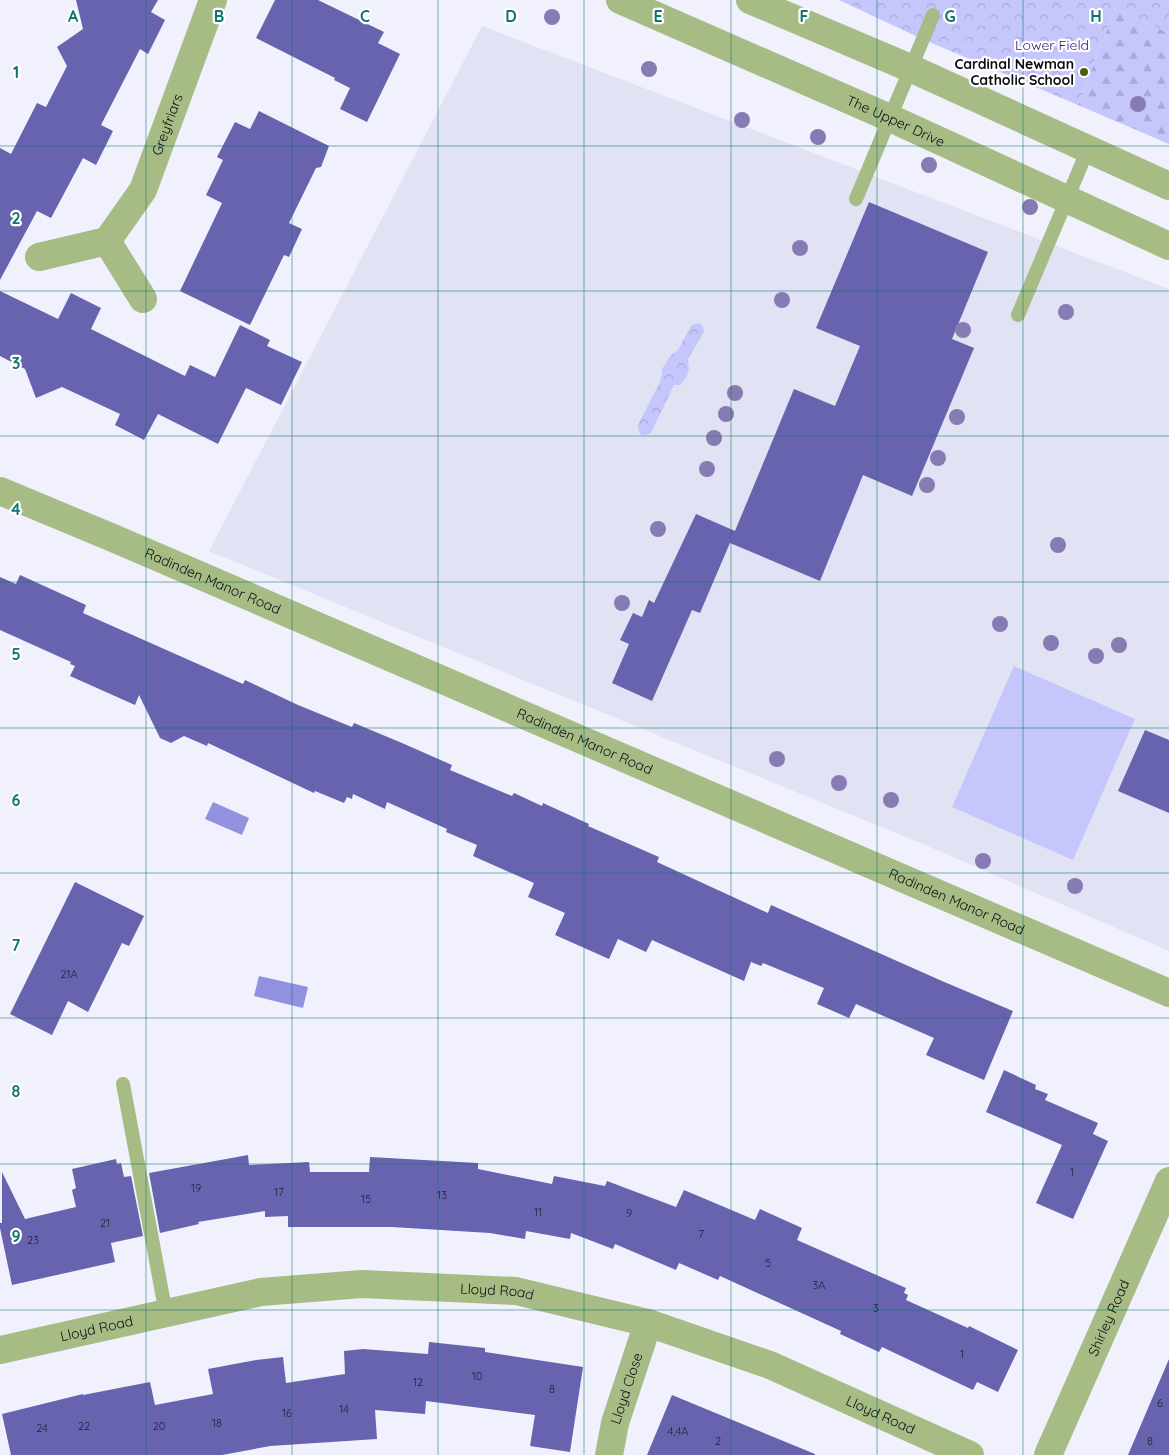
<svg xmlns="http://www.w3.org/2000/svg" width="1169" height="1455" viewBox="0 0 1169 1455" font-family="Quicksand,sans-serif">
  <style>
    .built { fill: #e1e2f3 }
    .forest { fill: url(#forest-firs) }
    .park { fill: url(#park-crowns) }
    .garden { fill: #c5c6fc }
    .water { fill: #9291e0 }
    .building { fill: #6763ae }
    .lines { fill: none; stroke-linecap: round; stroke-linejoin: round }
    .service { stroke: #a7bc85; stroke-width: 14 }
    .minor { stroke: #a7bc85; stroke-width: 28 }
    .tree { fill: #867bb3 }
    .grid { fill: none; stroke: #0f766e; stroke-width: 1; stroke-opacity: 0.55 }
    .poi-dot { fill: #48600c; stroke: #fff; stroke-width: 2 }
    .labels { text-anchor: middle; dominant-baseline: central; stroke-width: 4.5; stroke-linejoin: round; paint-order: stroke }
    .number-label { font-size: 11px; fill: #232238 }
    .park-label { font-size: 14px; fill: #2e1b76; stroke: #fff }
    .poi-label { font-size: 14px; font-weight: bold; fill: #0c0c10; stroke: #fff; text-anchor: end }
    .street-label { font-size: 14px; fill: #0c0c10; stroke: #fff }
    .grid-label { font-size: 16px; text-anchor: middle; font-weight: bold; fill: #0f766e; stroke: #fff; stroke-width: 4.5; stroke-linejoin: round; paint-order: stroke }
  </style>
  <defs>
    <pattern id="forest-firs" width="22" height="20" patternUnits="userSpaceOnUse" patternTransform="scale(1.25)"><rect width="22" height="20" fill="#c5c6fc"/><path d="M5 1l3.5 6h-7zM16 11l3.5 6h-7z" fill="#a8a9d7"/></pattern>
    <pattern id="park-crowns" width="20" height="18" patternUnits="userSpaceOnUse" patternTransform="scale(1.25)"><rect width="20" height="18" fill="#c5c6fc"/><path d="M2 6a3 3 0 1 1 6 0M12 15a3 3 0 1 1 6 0" fill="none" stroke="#a8a9d7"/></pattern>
  </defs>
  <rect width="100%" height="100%" fill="#f1f1fd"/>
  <path class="built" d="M482,26L1169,289V951L930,847L209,551Z"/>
  <path class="forest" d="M1115,9L1169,33V144L1078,105Z"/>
  <path class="park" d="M839,0H1169V33L1115,9L1078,105L922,39Z
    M700,323L703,327L704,332L688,359L689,369L686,378L680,385H674L651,433L646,435H641L639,432L638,425L661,380L662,369L671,355L678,350L691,326L694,324Z"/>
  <path class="garden" d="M1014,666L1135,719L1073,860L952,807Z"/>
  <path class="water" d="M213,802L249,818L242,835L205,819Z
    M259,976L308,987L303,1008L254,996Z"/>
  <path class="building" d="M76,0H158L151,12L165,20L148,54L140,49L101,125L113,131L96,165L83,158L51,218L37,211L0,280V148L11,154L37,103L46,107L67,66L57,47L83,29Z
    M275,0H318L384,32L378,43L400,54L367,122L340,109L350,88L334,80L335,78L256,38Z
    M259,111L329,146L321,167L316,168L289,223L302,229L289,257L284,255L250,325L180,291L222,203L206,195L223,160L217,157L235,122L250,129Z
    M869,202L988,252L952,339L974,348L912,496L863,475L820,581L730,543L794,389L835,406L860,346L816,328Z
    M0,291L58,319L71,293L101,308L91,329L185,376L190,365L215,377L240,325L270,340L267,346L302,362L281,405L246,388L218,444L158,414L144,440L115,425L120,414L62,387L36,398L25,369L0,356Z
    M696,514L735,531L700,613L692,610L652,701L612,683L629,644L620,640L633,613L642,617L649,600L654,603Z
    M20,575L86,605L83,613L243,684L245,680L298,705L352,727L354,723L402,743L452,765L450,770L512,796L514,793L542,806L543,803L589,824L588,826L659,857L657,862L768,913L771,905L942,981L1013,1011L984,1080L926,1055L934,1038L856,1004L849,1018L817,1004L824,988L763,963L761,966L751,962L744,981L652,940L646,952L618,939L609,959L555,935L565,913L528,897L534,883L473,856L477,845L446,832L447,829L387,802L385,809L353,794L352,799L347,797L344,803L315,791L314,793L208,743L207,746L184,736L171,743L160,738L139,695L135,705L70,676L75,666L70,664L71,662L0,630V577L16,584Z
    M1145,730L1169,740V813L1118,791Z
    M75,882L144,916L129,946L122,943L88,1012L68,1001L52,1035L10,1014Z
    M1004,1070L1036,1085L1035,1089L1048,1094L1045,1100L1098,1123L1093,1134L1108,1141L1073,1219L1036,1203L1062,1145L986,1112Z
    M248,1155L249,1165L309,1162L310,1172H369L370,1157L478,1163V1169L552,1184L554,1176L605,1186L607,1181L676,1207L684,1190L755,1220L760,1209L802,1228L797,1240L906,1288L904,1293L908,1295L906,1300L968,1328L969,1326L1018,1350L998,1392L977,1382L973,1390L882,1347L879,1352L840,1334L841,1331L720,1276L718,1280L679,1263L676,1270L615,1244L613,1249L571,1233L570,1239L526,1231L525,1239L490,1233L392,1227H288V1216L265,1217V1211L198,1222L199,1224L160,1233L149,1173Z
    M116,1159L117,1164L121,1163L124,1177L131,1176L143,1236L111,1243L115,1262L12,1285L0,1228V1223H2V1172L25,1219L76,1207L72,1190L76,1188L72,1169Z
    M429,1342L485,1348V1352L583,1367L570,1452L530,1446L535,1415L426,1401L425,1414L375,1410L377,1439L270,1446L222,1455H11L2,1414L83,1394V1395L150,1382L155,1405L213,1394L208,1369L256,1360L283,1357L286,1383L345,1374L344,1351L363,1349L428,1354Z
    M1169,1359V1455H1128Z
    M672,1395L815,1454V1455H647Z"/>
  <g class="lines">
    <path class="service" d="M856,199L933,15
      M1018,315L1088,149
      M123,1084L166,1314"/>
    <g class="minor">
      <path id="s1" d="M620,0L890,118L1169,246"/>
      <path d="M750,0L910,68L1169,186"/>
      <path d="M107,241L143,299"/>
      <path id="s2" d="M39,257L107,241L143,190L213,0"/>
      <path id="s3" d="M0,491L113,538L1169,993"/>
      <path id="s4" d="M0,1350L261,1292L362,1284L516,1291L648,1323L770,1365L970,1455"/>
      <path id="s5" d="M609,1455L615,1423L648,1323"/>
      <path id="s6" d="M1048,1455L1169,1181"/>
    </g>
  </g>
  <g class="tree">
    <circle cx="552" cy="17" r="8"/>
    <circle cx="649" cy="69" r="8"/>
    <circle cx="1138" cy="104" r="8"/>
    <circle cx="742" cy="120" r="8"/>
    <circle cx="818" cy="137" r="8"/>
    <circle cx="929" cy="165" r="8"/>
    <circle cx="1030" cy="207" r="8"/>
    <circle cx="800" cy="248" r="8"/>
    <circle cx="782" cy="300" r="8"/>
    <circle cx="1066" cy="312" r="8"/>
    <circle cx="963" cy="330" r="8"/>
    <circle cx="735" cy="393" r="8"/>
    <circle cx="726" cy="414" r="8"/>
    <circle cx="957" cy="417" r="8"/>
    <circle cx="714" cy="438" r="8"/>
    <circle cx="938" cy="458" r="8"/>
    <circle cx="707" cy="469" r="8"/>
    <circle cx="927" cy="485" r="8"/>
    <circle cx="658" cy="529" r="8"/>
    <circle cx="1058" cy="545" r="8"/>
    <circle cx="622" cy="603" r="8"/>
    <circle cx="1000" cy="624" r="8"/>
    <circle cx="1051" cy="643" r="8"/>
    <circle cx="1119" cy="645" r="8"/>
    <circle cx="1096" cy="656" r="8"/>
    <circle cx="777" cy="759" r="8"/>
    <circle cx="839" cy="783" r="8"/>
    <circle cx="891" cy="800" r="8"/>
    <circle cx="983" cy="861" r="8"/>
    <circle cx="1075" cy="886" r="8"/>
  </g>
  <path class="grid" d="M146,0V1455M292,0V1455M438,0V1455M584,0V1455M731,0V1455M877,0V1455M1023,0V1455M0,146H1169M0,291H1169M0,436H1169M0,582H1169M0,728H1169M0,873H1169M0,1018H1169M0,1164H1169M0,1310H1169"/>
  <circle class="poi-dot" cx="1084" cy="72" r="5"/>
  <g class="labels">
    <g class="number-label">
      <text x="69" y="974">21A</text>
      <text x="1072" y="1172">1</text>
      <text x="196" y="1188">19</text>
      <text x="279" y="1192">17</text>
      <text x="442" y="1195">13</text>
      <text x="366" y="1199">15</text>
      <text x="538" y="1212">11</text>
      <text x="629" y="1213">9</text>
      <text x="105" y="1223">21</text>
      <text x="701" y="1234">7</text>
      <text x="33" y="1240">23</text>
      <text x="768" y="1263">5</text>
      <text x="819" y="1285">3A</text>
      <text x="876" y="1308">3</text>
      <text x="962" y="1354">1</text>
      <text x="477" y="1376">10</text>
      <text x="418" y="1382">12</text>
      <text x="552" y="1389">8</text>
      <text x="1160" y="1403">6</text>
      <text x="344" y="1409">14</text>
      <text x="287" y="1413">16</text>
      <text x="217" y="1423">18</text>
      <text x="84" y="1426">22</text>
      <text x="159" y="1426">20</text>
      <text x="42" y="1428">24</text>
      <text x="678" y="1431">4,4A</text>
      <text x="718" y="1441">2</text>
      <text x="1150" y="1441">8</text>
    </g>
    <g class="park-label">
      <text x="1052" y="45">Lower Field</text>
    </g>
    <g class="poi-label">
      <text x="1074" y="64">Cardinal Newman<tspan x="1074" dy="16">Catholic School</tspan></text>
    </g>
    <g class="street-label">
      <text stroke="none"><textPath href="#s1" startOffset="301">The Upper Drive</textPath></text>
      <text stroke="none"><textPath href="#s2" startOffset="202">Greyfriars</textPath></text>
      <text stroke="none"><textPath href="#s3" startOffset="231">Radinden Manor Road</textPath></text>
      <text stroke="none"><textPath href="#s3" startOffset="636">Radinden Manor Road</textPath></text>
      <text stroke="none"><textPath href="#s3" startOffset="1041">Radinden Manor Road</textPath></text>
      <text stroke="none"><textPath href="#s4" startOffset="504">Lloyd Road</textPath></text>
      <text stroke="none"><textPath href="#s6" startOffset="150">Shirley Road</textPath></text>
      <text stroke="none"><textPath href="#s4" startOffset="99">Lloyd Road</textPath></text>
      <text stroke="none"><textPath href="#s5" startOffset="69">Lloyd Close</textPath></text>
      <text stroke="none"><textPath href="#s4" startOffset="909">Lloyd Road</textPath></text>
    </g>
  </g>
  <g class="grid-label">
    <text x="73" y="22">A</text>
    <text x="219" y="22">B</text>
    <text x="365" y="22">C</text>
    <text x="511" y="22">D</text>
    <text x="658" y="22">E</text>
    <text x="804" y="22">F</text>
    <text x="950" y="22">G</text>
    <text x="1096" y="22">H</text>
    <text x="16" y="78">1</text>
    <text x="16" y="224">2</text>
    <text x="16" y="369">3</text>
    <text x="16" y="515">4</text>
    <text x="16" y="660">5</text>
    <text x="16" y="806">6</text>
    <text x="16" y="951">7</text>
    <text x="16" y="1097">8</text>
    <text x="16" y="1242">9</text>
  </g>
</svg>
